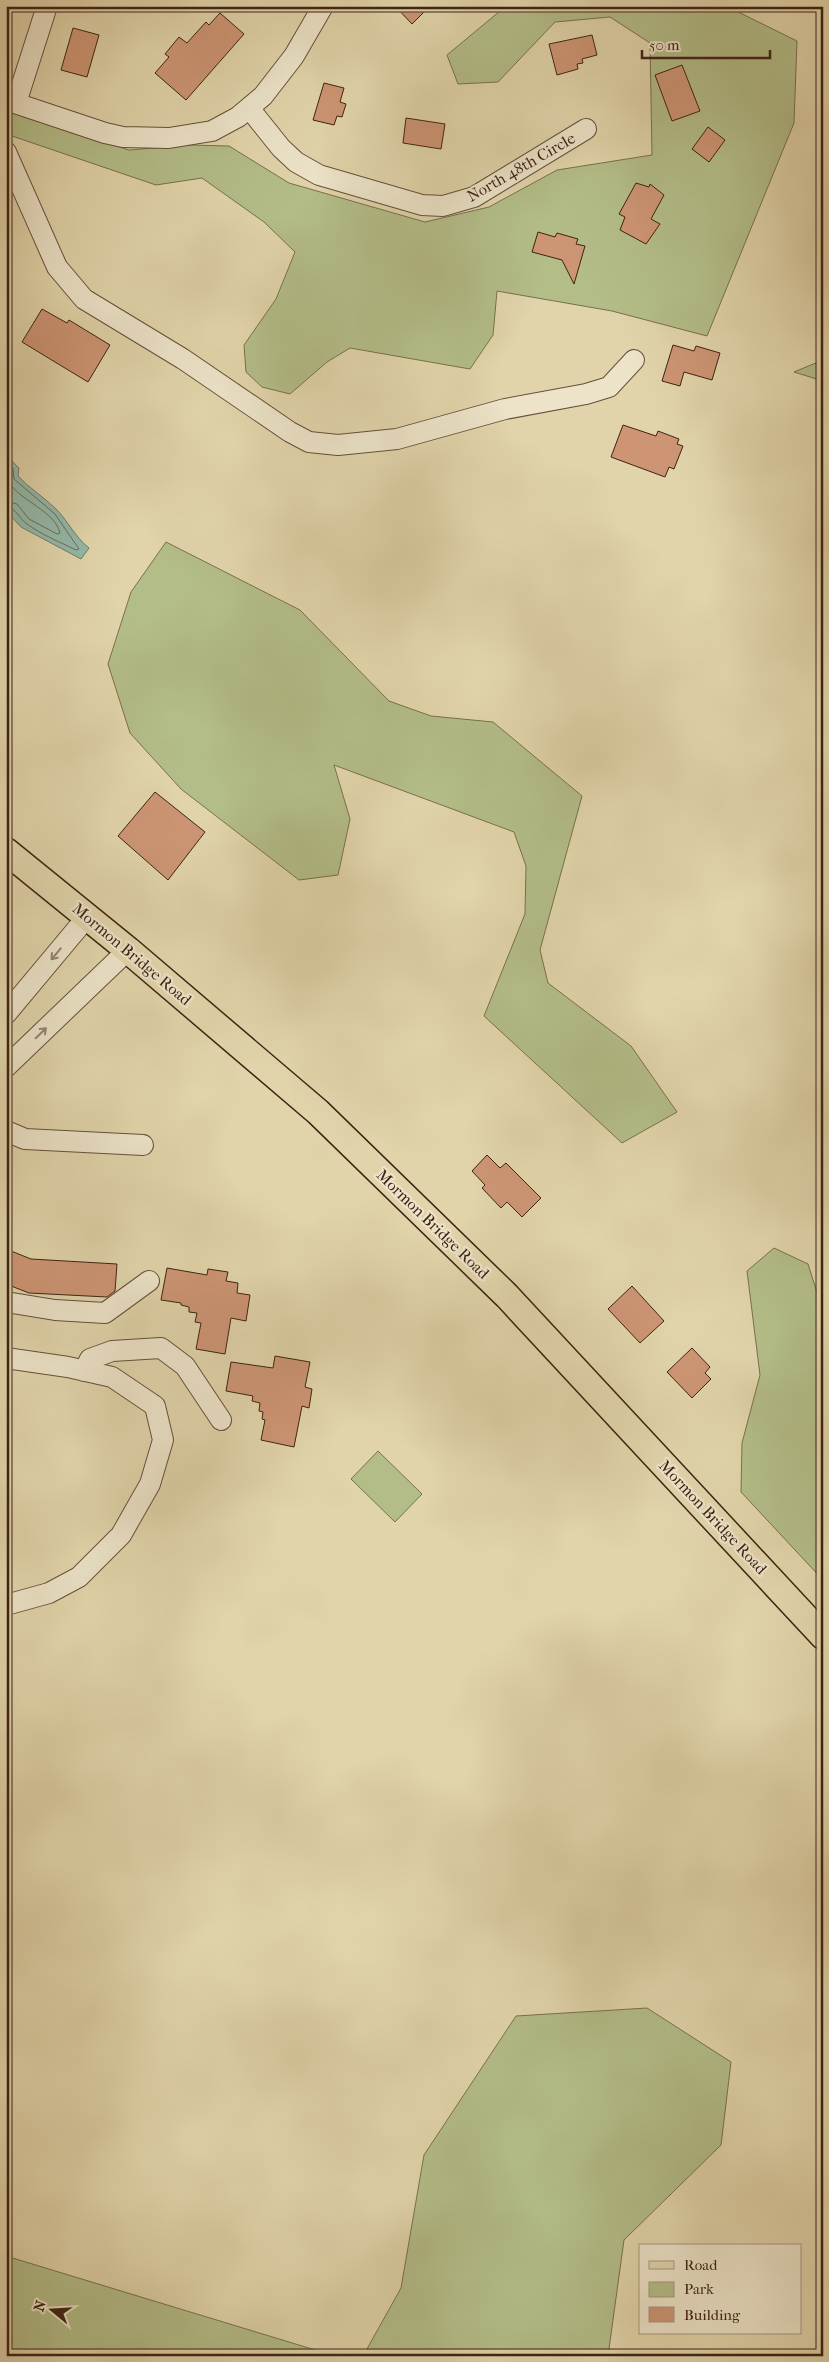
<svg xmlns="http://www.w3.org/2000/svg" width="829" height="2362" viewBox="0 0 829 2362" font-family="'IM FELL French Canon',serif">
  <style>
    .green { fill: #b3bd88; stroke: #78704e }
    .water { fill: #94b8a8; stroke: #717c6d }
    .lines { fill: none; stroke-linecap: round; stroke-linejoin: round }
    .shore { stroke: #686e5e; stroke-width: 1 }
    .building { fill: #cd9574; stroke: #3d2314 }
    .minor-casing { stroke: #664f3a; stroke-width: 22 }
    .major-casing { stroke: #3d2314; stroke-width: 29 }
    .minor { stroke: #ece3c8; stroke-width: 20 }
    .major { stroke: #e1d4aa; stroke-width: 26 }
    .oneway { stroke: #94836e }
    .labels { text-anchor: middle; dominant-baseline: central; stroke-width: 4.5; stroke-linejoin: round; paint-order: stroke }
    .street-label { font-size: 16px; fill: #3d2314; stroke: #ece3c8 }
  </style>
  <rect width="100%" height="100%" fill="#e1d4aa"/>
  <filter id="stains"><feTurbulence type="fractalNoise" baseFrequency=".004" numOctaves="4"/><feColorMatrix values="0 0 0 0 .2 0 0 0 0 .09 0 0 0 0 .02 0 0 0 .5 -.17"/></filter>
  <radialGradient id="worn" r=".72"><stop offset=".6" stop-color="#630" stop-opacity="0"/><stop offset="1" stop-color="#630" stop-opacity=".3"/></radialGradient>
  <path class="green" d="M506,6H726L797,41L794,123L707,336L612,311L497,291L493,335L470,369L350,348L327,362L290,394L262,387L246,372L244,345L276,299L295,252L264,222L202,178L156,185L12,136L6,124V113L10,112L129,150L189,145L229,146L289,183L425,222L489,207L557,170L652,155L650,43L610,17L555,22L498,82L458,84L447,55Z
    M823,360V381L794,372Z
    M166,542L300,610L389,701L431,716L493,722L582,796L540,950L548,983L631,1046L677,1112L622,1143L484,1016L525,914L526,866L514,832L334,765L350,819L338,875L299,880L181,789L130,733L108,664L131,592Z
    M774,1248L808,1264L823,1311V1580L741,1492L742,1443L760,1375L747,1271Z
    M378,1451L422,1494L395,1522L351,1479Z
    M647,2008L731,2062L721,2145L624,2240L608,2356H363L401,2288L424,2155L516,2016Z
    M6,2256L335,2356H6Z"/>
  <path class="water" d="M6,455L19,468L18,476C29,488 44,497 56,509C69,522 74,536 89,548L81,559L21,527L6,511Z"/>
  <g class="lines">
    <path class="shore" d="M6,464L13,468L14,479L55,514L79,549L76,550C60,542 42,535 27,524C19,519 17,508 6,507
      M6,472C7,498 54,507 60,533L57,534L29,519L17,504L6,501"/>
  </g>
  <path class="building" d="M395,6H430L412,24Z
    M220,13L244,34L186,100L155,73L169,57L165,54L179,37L187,43L206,22L209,25Z
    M73,28L99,35L87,77L61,70Z
    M592,35L597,55L582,59L583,63L577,64L578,69L557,75L549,44Z
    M682,65L700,111L672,121L655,75Z
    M324,83L344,88L340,102L346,104L342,117L337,116L334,125L313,120Z
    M406,118L445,124L441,149L403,143Z
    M708,127L725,140L709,162L692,149Z
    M636,183L649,187L650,184L664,195L651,219L660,224L646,244L620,230L625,217L619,214Z
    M538,232L555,237L557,233L578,239L576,244L585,246L574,284L562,260L532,252Z
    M42,309L67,323L69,320L110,345L88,382L22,342Z
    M673,345L694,351L696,346L720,353L712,380L684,372L680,386L662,381Z
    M623,425L656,436L658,431L679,439L677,444L683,446L674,469L669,467L665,477L611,457Z
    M155,792L205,832L168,880L118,836Z
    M487,1155L500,1168L506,1163L541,1198L522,1217L507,1202L501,1208L482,1188L485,1185L472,1171Z
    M6,1249L31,1259L117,1264L115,1291L107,1297L29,1293L6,1284Z
    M167,1268L207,1275L208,1269L228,1272L226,1281L238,1283L237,1293L250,1295L246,1321L231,1318L225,1354L196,1349L201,1323L195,1322L197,1313L189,1312V1307L181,1305V1303L161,1300Z
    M632,1286L664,1321L640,1343L608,1309Z
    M692,1348L710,1367L705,1373L711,1379L692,1398L667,1372Z
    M275,1356L310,1362L305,1387L312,1389L309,1408L302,1406L294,1447L261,1440L265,1420L262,1419L263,1412L259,1411L260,1403L252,1401L253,1396L226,1391L231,1362L273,1368Z"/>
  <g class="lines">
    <defs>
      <path id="minor" d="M6,100L105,133L123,137L169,138L212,131L238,117L263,96L294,56L323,6
        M16,103L47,6
        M249,108L281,148L296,162L319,175L422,205L443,206L474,197L586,129
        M6,152L57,267L84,299L183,359L290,432L309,442L338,445L397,439L505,409L586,394L609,387L634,360
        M6,1014L87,917
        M6,1067L128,950
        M6,1131L25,1139L143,1145
        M6,1302L55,1310L105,1313L149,1281
        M6,1358L68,1367L112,1377L155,1406L163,1440L150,1484L121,1535L79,1577L49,1593L6,1605
        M84,1371L90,1359L112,1351L161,1348L185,1366L221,1420"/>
      <path id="major" d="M6,851L128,950L318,1112L507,1296L823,1636"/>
    </defs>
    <use href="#minor" class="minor-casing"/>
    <use href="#major" class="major-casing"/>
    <use href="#minor" class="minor"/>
    <use href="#major" class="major"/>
  </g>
  <defs><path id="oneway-shaft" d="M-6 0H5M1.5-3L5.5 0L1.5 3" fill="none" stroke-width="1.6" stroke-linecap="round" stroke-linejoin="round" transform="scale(1.25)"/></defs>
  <g class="oneway">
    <use href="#oneway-shaft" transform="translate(56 954) rotate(130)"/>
    <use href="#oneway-shaft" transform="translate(41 1033) rotate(-44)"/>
  </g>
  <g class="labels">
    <g class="street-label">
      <text transform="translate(521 167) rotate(-30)">North 48th Circle</text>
      <text transform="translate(132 954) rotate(40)">Mormon Bridge Road</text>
      <text transform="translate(433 1224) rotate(44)">Mormon Bridge Road</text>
      <text transform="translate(713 1517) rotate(47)">Mormon Bridge Road</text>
    </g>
  </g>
  <rect width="829" height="2362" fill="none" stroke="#e1d4aa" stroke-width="25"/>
  <rect x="8" y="8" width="814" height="2347" fill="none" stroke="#3d2314" stroke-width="2.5"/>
  <rect x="12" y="12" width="804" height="2337" fill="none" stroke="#3d2314"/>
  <rect x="639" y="2244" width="162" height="90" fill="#ece3c8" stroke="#a69680"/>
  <rect x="649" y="2261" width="25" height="8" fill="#e1d4aa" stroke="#a69680"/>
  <text x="684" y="2270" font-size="15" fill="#3d2314">Road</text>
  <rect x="649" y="2282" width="25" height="15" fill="#b3bd88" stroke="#a69680"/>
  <text x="684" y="2294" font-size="15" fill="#3d2314">Park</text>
  <rect x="649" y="2307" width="25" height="15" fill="#cd9574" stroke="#a69680"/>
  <text x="684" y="2320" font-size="15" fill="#3d2314">Building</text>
  <g transform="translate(52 2310) rotate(288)" stroke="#ece3c8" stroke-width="4" paint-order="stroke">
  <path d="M0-4L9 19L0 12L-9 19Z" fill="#3d2314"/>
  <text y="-8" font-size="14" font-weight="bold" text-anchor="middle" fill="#3d2314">N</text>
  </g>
  <path d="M642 50v8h128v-8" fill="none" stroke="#3d2314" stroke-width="2.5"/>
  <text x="649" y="50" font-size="15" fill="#3d2314" stroke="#ece3c8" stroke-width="4" paint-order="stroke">50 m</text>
  <rect width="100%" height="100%" filter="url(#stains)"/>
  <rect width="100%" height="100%" fill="url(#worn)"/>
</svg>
